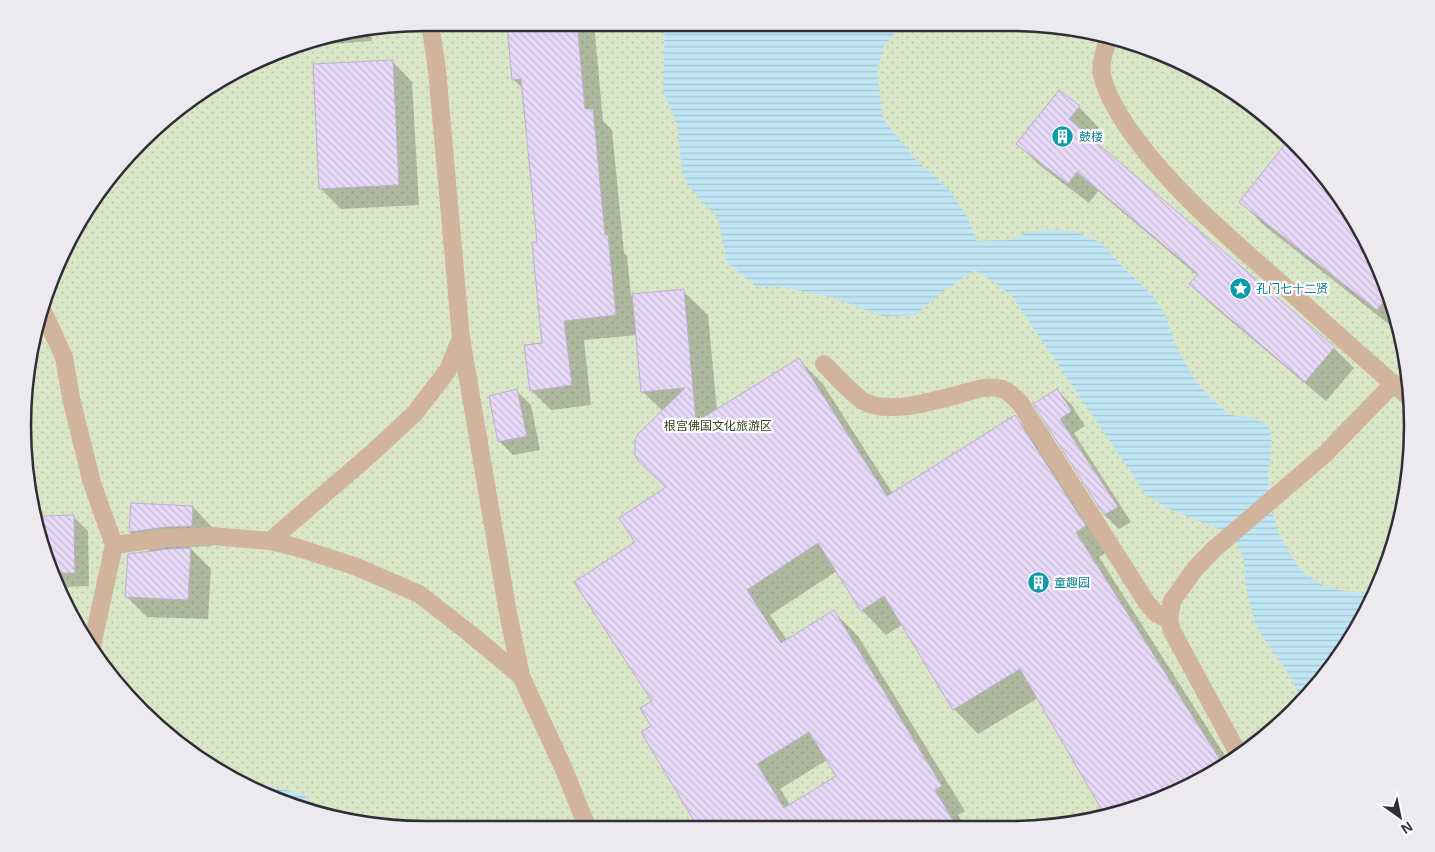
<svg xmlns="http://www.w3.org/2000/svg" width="1435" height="852" viewBox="0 0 1435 852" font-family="Arial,'Noto Sans SC',sans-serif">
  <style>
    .park { fill: url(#park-dots) }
    .water { fill: url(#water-rules) }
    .shadow { fill: #0003; fill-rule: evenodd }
    .building { fill: url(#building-back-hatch); stroke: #bdb1ca; fill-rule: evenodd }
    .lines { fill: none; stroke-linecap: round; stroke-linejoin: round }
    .service { stroke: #d2b49d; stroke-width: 18 }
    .labels { text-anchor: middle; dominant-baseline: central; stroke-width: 4.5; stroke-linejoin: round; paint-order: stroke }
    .culture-label { font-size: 12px; fill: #0d838f; stroke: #fcfaff; text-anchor: start }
    .park-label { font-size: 12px; fill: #364616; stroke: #fcfaff }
    .rim { fill: none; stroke: #312d36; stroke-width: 2.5 }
  </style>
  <defs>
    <pattern id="park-dots" width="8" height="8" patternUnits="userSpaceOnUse" patternTransform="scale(1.25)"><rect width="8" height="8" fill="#d9e6c7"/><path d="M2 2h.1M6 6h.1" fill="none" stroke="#bbc6ac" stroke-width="1.8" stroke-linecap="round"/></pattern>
    <pattern id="water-rules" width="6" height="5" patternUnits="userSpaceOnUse" patternTransform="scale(1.25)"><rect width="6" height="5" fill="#c0e6f4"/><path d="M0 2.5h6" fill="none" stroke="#a5c6d2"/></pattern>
    <pattern id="building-back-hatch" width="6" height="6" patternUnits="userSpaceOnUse" patternTransform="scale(1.25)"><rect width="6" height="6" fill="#e7d9f7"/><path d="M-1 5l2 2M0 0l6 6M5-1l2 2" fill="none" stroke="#c7bbd4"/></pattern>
  </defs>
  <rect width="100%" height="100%" fill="#fcfaff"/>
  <path class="park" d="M426,23H1036L1139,44L1233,91L1295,141L1345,202L1382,272L1405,348L1412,426L1405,505L1382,581L1344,650L1275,729L1210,776L1114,816L1036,829H399L296,808L202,761L106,671L44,555L23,426L44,297L106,181L181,106L297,44Z"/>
  <path class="water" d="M665,23H903L883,48L877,71L883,119L915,159L950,191L968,218L977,241L1010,240L1028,232L1057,229L1079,233L1101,243L1121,265L1153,296L1165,314L1176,347L1194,378L1209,397L1230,415L1255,418L1268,426L1272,440L1268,476L1272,512L1280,537L1301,571L1322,585L1339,590L1365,594L1378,588L1344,650L1301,700L1290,676L1256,627L1245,583L1244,560L1236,541L1222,530L1169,509L1146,495L1012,296L998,285L975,270L941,293L915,315L882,316L832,297L783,287H757L727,263L718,218L688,186L682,169L677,125L663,91Z
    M237,779L300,793L306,797L315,812L296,808Z"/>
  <path class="shadow" d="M508,23H594L603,121L612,130L624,253L627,256L631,296L683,291L708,315L717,411L798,359L823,384L893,494L1015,417L1039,441L1109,551L1099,557L1229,762L1210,776L1038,698L978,734L954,709L903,624L886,635L862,610L837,571L770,615L787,640L834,612L858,636L965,811L958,815L967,829H701L653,726V701L636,543L667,488L663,411L642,391L637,335L584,340L591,405L551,410L531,390L544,344L538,243L524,90L514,80ZM827,760L838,777L791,806L780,789Z
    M371,32L372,41L290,47L297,44Z
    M392,61L412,82L419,205L341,209L321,189L314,66Z
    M1079,107L1099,128L1090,139L1334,348L1354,368L1326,401L1211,304L1191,284L1198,276L1098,191L1089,203L1038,164L1018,144Z
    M1291,138L1345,202L1382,272L1400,333L1266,227L1241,202Z
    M1057,390L1071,404L1085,426L1074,433L1131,522L1119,529L1105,515L1035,404Z
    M517,391L531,405L540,450L513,455L499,441Z
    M193,507L213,528L212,546L189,547L211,569L208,619L147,617L126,596L151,552L130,532Z
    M43,517H74L88,531L89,586L61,587L44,556Z"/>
  <path class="building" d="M507,23H577L585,109H593L605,235H608L616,315L564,321L572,385L530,391L524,345L542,343L532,243L537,242L521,79L512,80Z
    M393,60L399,185L319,189L313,64Z
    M1059,90L1080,106L1069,119L1335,347L1305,382L1189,284L1198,274L1077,172L1068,184L1016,144Z
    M1290,138L1345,202L1382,272L1389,295L1377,310L1239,202Z
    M684,289L696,422L799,358L887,496L1015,415L1086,526L1076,532L1224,766L1210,776L1114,816L1106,817L1020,669L953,710L884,596L861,611L818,543L747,590L781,643L834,610L942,786L935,790L958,829H699L641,732L651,726L640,708L652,701L574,582L635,542L619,518L666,487L638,461L635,455V440L638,434L685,388L641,392L632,294ZM809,732L836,776L784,808L757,764Z
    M517,389L527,436L498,442L489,396Z
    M1057,389L1072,411L1060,419L1118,507L1104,515L1033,404Z
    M131,503L193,506L192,526L166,527L129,532Z
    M74,515L75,573H53L44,555L42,516Z
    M191,548L188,600L125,597L128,554L168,549Z"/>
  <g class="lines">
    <path class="service" d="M430,23L437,70L461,338L508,613L521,676L563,767L588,829
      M1109,38C1104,50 1100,62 1102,75C1107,96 1120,117 1133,135C1176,194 1231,239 1285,287C1326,324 1367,362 1410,398
      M42,309L64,357L71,398L92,483L114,545
      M824,364C836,376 849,391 863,401C892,418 952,395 983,388C1003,386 1006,389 1020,403L1147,603L1156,613L1169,620
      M270,541L372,453L415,413L448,370L461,338
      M92,646L114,545L167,538L212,536L270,541L299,548L357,567L419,594L468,632L521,676
      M1239,755L1172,631L1169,620L1172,601L1195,569L1213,550L1325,454L1393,384"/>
  </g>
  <defs>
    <symbol id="building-disc" viewBox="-11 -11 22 22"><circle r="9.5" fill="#0f9aa8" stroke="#fcfaff"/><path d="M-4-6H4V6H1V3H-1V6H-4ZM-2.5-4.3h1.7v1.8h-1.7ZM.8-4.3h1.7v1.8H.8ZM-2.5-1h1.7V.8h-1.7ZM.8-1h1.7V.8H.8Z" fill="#fff"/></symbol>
    <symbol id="sight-disc" viewBox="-11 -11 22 22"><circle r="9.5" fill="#0f9aa8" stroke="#fcfaff"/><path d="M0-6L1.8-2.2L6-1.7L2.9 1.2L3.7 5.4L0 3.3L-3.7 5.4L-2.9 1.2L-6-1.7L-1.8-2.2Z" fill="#fff"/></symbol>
  </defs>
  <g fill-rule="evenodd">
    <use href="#building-disc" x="1050" y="124" width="25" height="25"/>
    <use href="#sight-disc" x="1228" y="276" width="25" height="25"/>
    <use href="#building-disc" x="1026" y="570" width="25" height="25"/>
  </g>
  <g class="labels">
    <g class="culture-label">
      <text x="1079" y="137">鼓楼</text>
      <text x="1256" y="289">孔门七十二贤</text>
      <text x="1054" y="583">童趣园</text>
    </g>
    <g class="park-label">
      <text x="718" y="426">根宫佛国文化旅游区</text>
    </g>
  </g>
  <path d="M0 0H1435V852H0ZM426 31H1009A395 395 0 0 1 1404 426V426A395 395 0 0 1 1009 821H426A395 395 0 0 1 31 426V426A395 395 0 0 1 426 31Z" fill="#eceaef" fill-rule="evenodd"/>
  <path class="rim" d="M426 31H1009A395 395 0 0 1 1404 426V426A395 395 0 0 1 1009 821H426A395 395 0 0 1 31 426V426A395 395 0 0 1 426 31Z"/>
  <g transform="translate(1400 817) rotate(147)" stroke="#fcfaff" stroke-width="4" paint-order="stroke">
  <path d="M0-4L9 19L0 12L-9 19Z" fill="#312d36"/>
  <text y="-8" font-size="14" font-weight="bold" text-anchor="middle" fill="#312d36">N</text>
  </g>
</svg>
